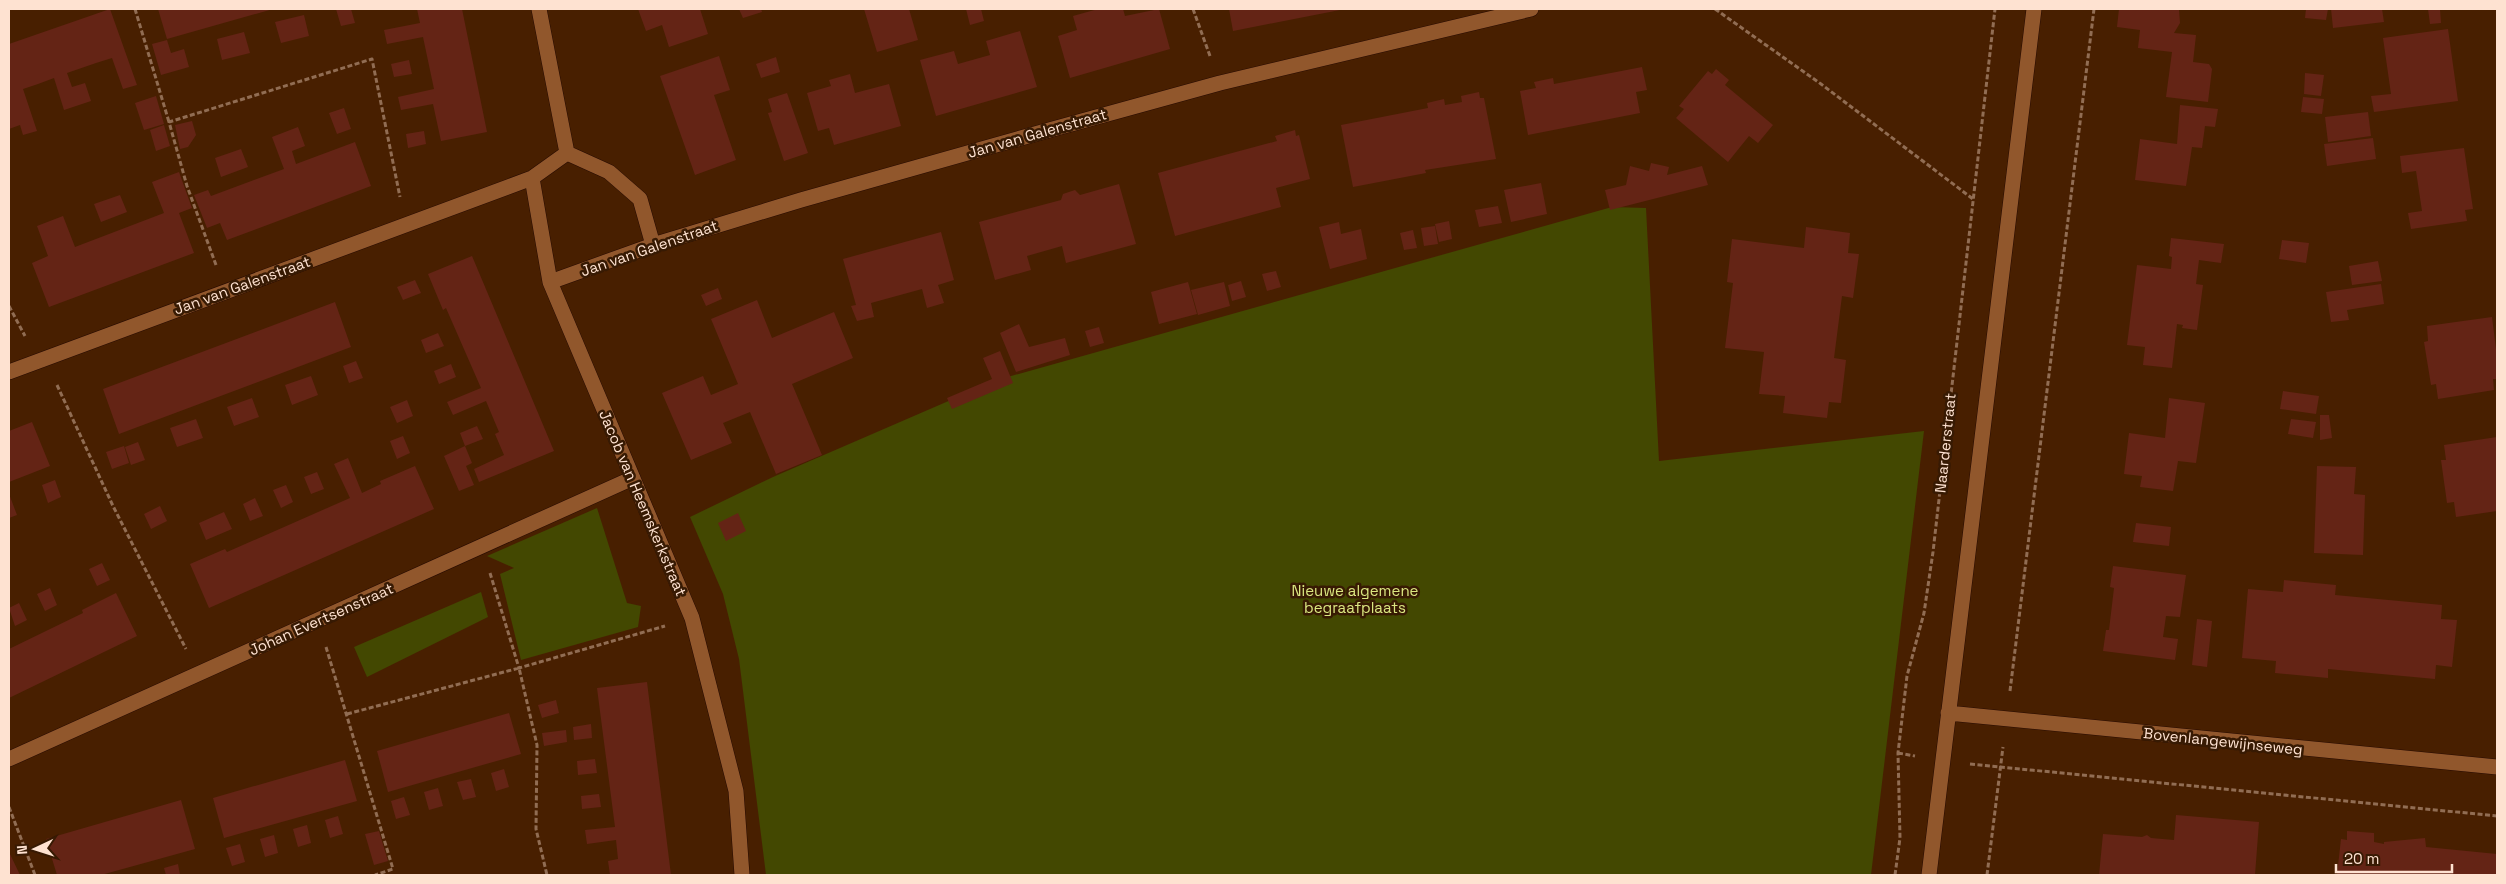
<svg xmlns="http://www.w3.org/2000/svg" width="2506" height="884" viewBox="0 0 2506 884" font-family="'Space Grotesk',sans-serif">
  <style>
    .green { fill: #434801 }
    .building { fill: #642415 }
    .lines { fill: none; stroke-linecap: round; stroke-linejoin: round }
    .minor-casing { stroke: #270b00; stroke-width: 16 }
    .path { stroke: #916d53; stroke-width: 3; stroke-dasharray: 5 2.5; stroke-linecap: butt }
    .minor { stroke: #91572c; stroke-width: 15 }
    .labels { text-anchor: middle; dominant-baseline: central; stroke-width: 5; stroke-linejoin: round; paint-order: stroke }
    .street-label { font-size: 15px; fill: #fee2d1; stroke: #371a03 }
    .park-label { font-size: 15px; fill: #dbe781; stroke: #371a03 }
  </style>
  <rect width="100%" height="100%" fill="#481f00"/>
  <path class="green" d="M1612,207L1646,208L1659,461L1924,431L1871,875H766L739,659L723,594L690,517L773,477L997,380Z
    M597,508L627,603L641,606L638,627L521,660L500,574L514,568L487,556Z
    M481,592L488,617L367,677L354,647Z"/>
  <path class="building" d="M110,9L137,85L123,89L112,58L96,63L67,73L72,87L85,83L91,101L64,110L54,78L38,84L23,89L37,131L23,135L20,125L9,129V44Z
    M158,9H273L167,39Z
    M336,9H351L355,23L341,26Z
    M417,9H462L487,132L441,141L433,104L401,110L398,97L434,89L423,37L387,44L384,30L420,23Z
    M638,9H700L708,34L669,47L662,25L646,31Z
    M739,9H761L762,12L743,18Z
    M864,9H909L918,40L877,52Z
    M966,9H981L984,21L970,25Z
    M1098,9H1123L1125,16L1159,9L1170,49L1070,78L1058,36L1077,30L1073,16Z
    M1229,9H1340V10L1233,31Z
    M2119,9H2179L2180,23L2174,33L2196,35L2193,62L2209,64L2212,69L2208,102L2166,97L2172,52L2138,48L2140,30L2117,27Z
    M2306,9H2328L2326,20L2305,18Z
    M2331,9H2382L2384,22L2333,28Z
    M2428,9H2440L2441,23L2430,24Z
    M304,15L309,36L281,43L275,22Z
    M2448,29L2458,101L2374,112L2371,96L2391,94L2383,38Z
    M1020,31L1037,87L936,116L920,60L954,51L958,64L990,55L986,41Z
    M244,32L250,53L222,60L217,39Z
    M167,40L171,53L184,49L189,67L161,75L152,44Z
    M719,56L730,90L714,95L736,160L695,175L660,76Z
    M776,57L780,72L761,78L756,64Z
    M409,60L412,74L394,77L391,64Z
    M1642,67L1647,90L1636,92L1640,113L1528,135L1520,91L1536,88L1534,82L1553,78L1554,84Z
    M1716,69L1729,80L1725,85L1773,125L1758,143L1749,136L1728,162L1676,118L1684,109L1679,106L1708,71L1712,74Z
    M2305,73L2324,75L2321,96L2304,94Z
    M850,74L855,93L889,84L901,126L834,145L829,128L818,131L807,93L831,86L829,80Z
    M1479,92L1480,98H1484L1496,159L1425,170L1426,173L1353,187L1341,125L1428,108L1427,103L1444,99L1445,105L1462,102L1461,96Z
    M787,93L808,153L784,161L768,113L772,112L768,99Z
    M156,96L164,124L144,130L135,103Z
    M2303,97L2324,99L2322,114L2301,112Z
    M2180,105L2218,109L2215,127L2205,126L2202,148L2192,147L2186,186L2135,180L2140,139L2177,144Z
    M344,108L351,129L337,134L329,113Z
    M2368,112L2371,136L2328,142L2325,117Z
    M192,121L196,135L188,147L180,149L175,125Z
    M164,125L170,146L156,151L150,130Z
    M298,127L305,146L292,151L296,164L355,142L371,186L227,240L220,223L207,228L194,195L208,190L211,196L284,169L272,137Z
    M1295,130L1296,136L1299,135L1310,179L1276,188L1281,207L1175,236L1158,173L1277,141L1275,136Z
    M424,131L426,144L408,148L406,134Z
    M2373,138L2376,159L2327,166L2324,144Z
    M2464,148L2473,209L2465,210L2467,221L2411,229L2408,213L2422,211L2416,171L2402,173L2400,156Z
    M241,149L248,167L221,177L215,158Z
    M1651,163L1669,167L1667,175L1702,166L1708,185L1610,210L1605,190L1626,185L1630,166L1649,171Z
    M179,172L192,208L179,213L194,253L49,307L32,263L48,256L37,226L63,216L75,247L164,213L152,182Z
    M1541,183L1547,214L1511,222L1504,190Z
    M1119,184L1136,244L1066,263L1062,246L1027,256L1031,270L995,280L979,222L1061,200L1063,194L1075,190L1080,195Z
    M120,195L127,212L101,222L94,204Z
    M1498,206L1502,223L1479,227L1475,210Z
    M1449,221L1452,239L1439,242L1435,224Z
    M1339,222L1341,234L1361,229L1367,259L1330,269L1319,227Z
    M1435,226L1438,244L1424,246L1421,228Z
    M1806,227L1850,233L1848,253L1859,254L1853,298L1842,296L1834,358L1846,360L1841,403L1829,402L1827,418L1783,413L1785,396L1759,394L1764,352L1725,348L1733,283L1727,282L1732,239L1804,248Z
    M1413,230L1417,248L1404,250L1400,233Z
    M941,232L954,280L938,285L944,303L927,308L922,289L871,303L874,317L857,321L851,306L856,305L843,259Z
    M2171,238L2224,244L2221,263L2199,260L2196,284L2203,285L2197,330L2182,328L2183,325L2177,324L2172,368L2143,365L2145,347L2127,345L2137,265L2171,269L2172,257L2169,256Z
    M2282,240L2309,243L2306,263L2279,259Z
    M472,256L554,451L479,482L474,469L504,455L495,434L499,432L486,401L453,415L447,402L481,388L446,308L443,310L428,274Z
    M2378,261L2382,281L2352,285L2349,266Z
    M1276,271L1281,287L1267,291L1262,274Z
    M415,280L421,293L403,300L397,287Z
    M1241,281L1246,297L1232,301L1228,285Z
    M1188,282L1197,314L1159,324L1151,292Z
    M1224,282L1230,306L1198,315L1191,290Z
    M2381,284L2384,304L2347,310L2349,320L2331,322L2326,292Z
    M718,288L722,299L706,306L701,295Z
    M757,300L772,338L834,312L853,358L792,384L822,455L776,474L750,412L723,423L732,443L691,460L662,393L703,376L711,395L738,384L711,319Z
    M335,302L351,347L119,434L103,389Z
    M2492,317L2497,357V379H2493L2494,390L2438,399L2436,384L2431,385L2424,342L2428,341L2427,326Z
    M1019,324L1029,347L1065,338L1070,355L1016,372L1000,333Z
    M1099,327L1104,343L1090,347L1085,331Z
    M438,333L444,346L426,353L421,340Z
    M1000,351L1013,383L952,409L947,398L992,379L983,358Z
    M356,361L363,378L349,383L343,366Z
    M451,364L456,377L439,384L434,371Z
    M311,376L318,395L292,405L285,385Z
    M2283,391L2319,396L2316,414L2280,409Z
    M252,398L259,417L234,426L227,407Z
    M2169,398L2205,403L2196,463L2178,461L2173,491L2140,487L2142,476L2124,474L2129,433L2165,438Z
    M407,400L413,416L397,423L390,407Z
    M2320,415H2329L2332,438L2320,440Z
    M196,419L203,438L177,447L170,428Z
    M2291,419L2316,422L2313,438L2288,434Z
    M32,422L50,466L9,482V431Z
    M477,426L483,439L465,446L460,433Z
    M403,436L410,453L397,459L390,441Z
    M2497,437V511L2456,517L2454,502L2447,503L2441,460H2446L2444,445Z
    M138,442L145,460L131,465L125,447Z
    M124,446L129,463L112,469L106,452Z
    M465,446L472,463L466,466L474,485L459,491L444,456Z
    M348,458L362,493L381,484L380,481L415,466L434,509L209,608L190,564L225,549L227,552L350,498L334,464Z
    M2317,466L2356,467L2354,494L2365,495L2363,555L2314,553Z
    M317,472L324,489L311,494L304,477Z
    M55,480L61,497L48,503L42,485Z
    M286,485L293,502L281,508L273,490Z
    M9,494L17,515L9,518Z
    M255,498L263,516L250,521L243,504Z
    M160,506L167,521L151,529L144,514Z
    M224,512L232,529L206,540L199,523Z
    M738,513L746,531L726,541L718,523Z
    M2136,523L2171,527L2169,546L2133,542Z
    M102,563L110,580L97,586L89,569Z
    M2113,566L2186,575L2180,617L2166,616L2163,637L2178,639L2175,660L2103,651L2106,630H2109L2114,588L2110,587Z
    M2284,580L2336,585L2335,595L2442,605L2441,619L2457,620L2452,667L2436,665L2435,679L2328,669V678L2275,673L2276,661L2242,658L2248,589L2283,592Z
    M50,588L57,605L45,611L37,594Z
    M116,593L137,636L9,698V649L83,613L82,610Z
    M19,603L27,620L15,626L9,608Z
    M2197,619L2212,621L2207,667L2192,665Z
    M647,682L671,875H610L608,861L618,859L616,840L587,844L585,830L615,827L597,688Z
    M556,700L559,713L542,718L538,705Z
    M509,713L521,754L388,792L377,751Z
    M591,724L592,738L574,740L573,727Z
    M566,730L567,742L544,746L542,733Z
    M595,759L597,773L578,775L577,761Z
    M345,760L357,801L224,838L213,798Z
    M504,769L509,787L496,791L491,773Z
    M471,779L476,797L463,800L457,782Z
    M438,788L443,806L429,810L424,792Z
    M599,794L601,807L582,809L581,796Z
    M404,797L410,815L396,819L391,801Z
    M181,800L195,849L101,875H57L46,839Z
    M2176,815L2259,822L2255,875H2099L2103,834L2142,837L2147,835L2151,838L2174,840Z
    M338,816L343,834L330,838L325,820Z
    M307,825L311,843L298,847L293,829Z
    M379,831L388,861L374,865L365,834Z
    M2347,831L2374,833V842L2384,844V842L2425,838L2426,847L2497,854V875H2337L2341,839L2347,840Z
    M274,835L278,853L265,857L260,839Z
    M240,844L245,862L232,866L226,848Z
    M9,852L20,875H9Z
    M178,864L180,875H166L164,868Z"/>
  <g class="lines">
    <defs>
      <path id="minor" d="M539,9L567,153
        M567,153L532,178L550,282L692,618L736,791L742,875
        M567,153L609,172L640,199L653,245
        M550,282L653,245L801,200L1042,132L1220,83L1531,9
        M9,372L532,178
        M1948,713L2497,767
        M9,759L633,478
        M1929,875L2034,9"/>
    </defs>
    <use href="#minor" class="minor-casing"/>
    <path class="path" d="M135,9L169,122
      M1193,9L1210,56
      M1715,9L1821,84L1973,199
      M216,265L187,186L169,122L372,59L400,197
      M9,306L25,336
      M57,385L113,506L186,649
      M490,573L519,668L665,626
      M326,647L393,869L375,875
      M2010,691L2094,9
      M347,714L519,668L537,745L536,829L547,875
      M1898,753L1915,756
      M1970,764L2497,816
      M9,807L35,875
      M1895,875L1900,838L1898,753L1907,676L1924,613L1933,552L1995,9
      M1987,875L2003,747"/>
    <use href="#minor" class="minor"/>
  </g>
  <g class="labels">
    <g class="street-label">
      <text transform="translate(1037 133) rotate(-16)">Jan van Galenstraat</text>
      <text transform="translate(649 248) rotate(-19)">Jan van Galenstraat</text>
      <text transform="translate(242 285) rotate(-20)">Jan van Galenstraat</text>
      <text transform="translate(1945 443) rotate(-84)">Naarderstraat</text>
      <text transform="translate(643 503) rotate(67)">Jacob van Heemskerkstraat</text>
      <text transform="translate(321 619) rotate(-24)">Johan Evertsenstraat</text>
      <text transform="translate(2223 741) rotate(6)">Bovenlangewijnseweg</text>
    </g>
    <g class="park-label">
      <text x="1355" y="590">Nieuwe algemene<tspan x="1355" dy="17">begraafplaats</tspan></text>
    </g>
  </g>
  <rect width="2506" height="884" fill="none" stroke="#fee2d1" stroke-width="20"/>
  <g transform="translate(35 849) rotate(266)" stroke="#371a03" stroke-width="4" paint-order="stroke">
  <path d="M0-4L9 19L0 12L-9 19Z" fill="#fee2d1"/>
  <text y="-8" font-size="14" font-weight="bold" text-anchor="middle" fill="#fee2d1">N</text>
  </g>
  <path d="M2336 864v8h116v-8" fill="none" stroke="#fee2d1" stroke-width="2.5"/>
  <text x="2344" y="864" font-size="15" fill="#fee2d1" stroke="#371a03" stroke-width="4" paint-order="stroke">20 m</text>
</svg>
